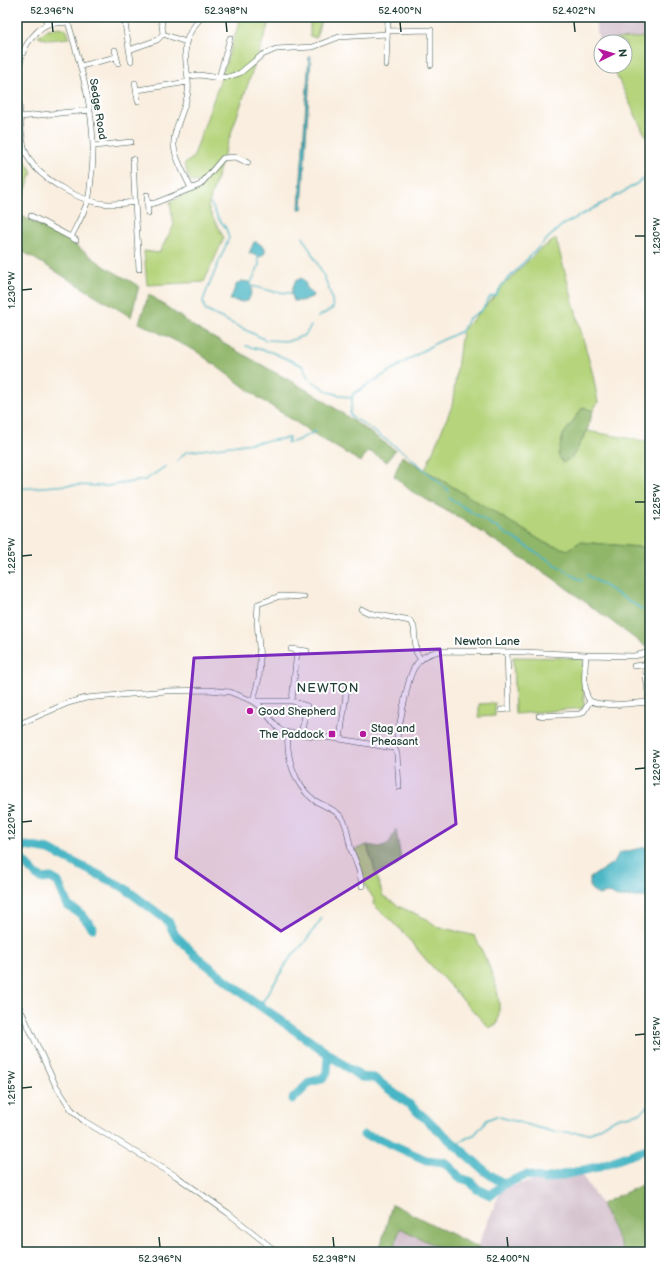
<svg xmlns="http://www.w3.org/2000/svg" width="667" height="1269" viewBox="0 0 667 1269" font-family="'Balsamiq Sans',sans-serif">
  <style>
    .industrial { fill: #d1bdc9 }
    .green { fill: #b5d47b; stroke: #6a8858 }
    .forest { fill: #90b66b; stroke: #587a50 }
    .water { fill: #49b6c5; stroke: #347a7c }
    .lines { fill: none; stroke-linecap: round; stroke-linejoin: round }
    .stream { stroke: #49b6c5; stroke-width: 1.5 }
    .river { stroke: #49b6c5; stroke-width: 9 }
    .minor-casing { stroke: #40584e; stroke-width: 6 }
    .minor { stroke: #fff; stroke-width: 5 }
    .marked { fill: #7b2cbf; fill-opacity: 0.2; stroke: #7b2cbf; stroke-width: 3; stroke-linejoin: round }
    .ticks { fill: none; stroke: #1f3d34; stroke-width: 1.5 }
    .poi-dot { fill: #b5179e; stroke: #fff; stroke-width: 1.5 }
    .labels { text-anchor: middle; dominant-baseline: central; stroke-width: 4; stroke-linejoin: round; paint-order: stroke }
    .street-label { font-size: 11px; fill: #1f3d34; stroke: #fff }
    .poi-label { font-size: 11px; fill: #1f3d34; stroke: #fff; text-anchor: start }
    .quarter-label { font-size: 13px; letter-spacing: 1px; fill: #1f3d34; stroke: #fff }
    .neatline { fill: none; stroke: #1f3d34; stroke-width: 1.5 }
    .ticks-label { font-size: 10px; text-anchor: middle; fill: #1f3d34 }
  </style>
  <rect width="100%" height="100%" fill="#fff"/>
  <filter id="ink" filterUnits="userSpaceOnUse"><feTurbulence type="fractalNoise" baseFrequency=".025" numOctaves="2"/><feDisplacementMap in="SourceGraphic" scale="8" xChannelSelector="R" yChannelSelector="G"/><feConvolveMatrix kernelMatrix="1 2 1 2 8 2 1 2 1" color-interpolation-filters="sRGB"/></filter>
  <filter id="wash" filterUnits="userSpaceOnUse"><feTurbulence type="fractalNoise" baseFrequency=".012" numOctaves="4" result="noise"/><feDisplacementMap in="SourceGraphic" scale="16" xChannelSelector="R" yChannelSelector="G"/><feGaussianBlur stdDeviation="0.9" result="paint"/><feColorMatrix in="noise" values="0 0 0 0 0 0 0 0 0 0 0 0 0 0 0 0 0 1.4 0 .05"/><feComposite in="paint" operator="in"/></filter>
  <g filter="url(#wash)">
    <rect width="100%" height="100%" fill="#f9eedf"/>
    <path class="industrial" d="M594,17H650V37L599,40Z
      M579,1171L601,1204L624,1252H379L392,1204L477,1247L502,1188Z"/>
    <path class="green" d="M241,17H271L225,151L208,207C212,218 219,227 224,238L204,282L147,285L144,251L159,253L174,225L170,202L202,187V182H191L184,164L193,158L221,78Z
      M310,17H322L316,38L310,36Z
      M60,27L66,29L70,38L49,40L38,37L48,29Z
      M650,37V141L643,131L612,66H625V42H601V44L599,40Z
      M17,132L20,151L32,172L24,195L20,201L23,204L17,212Z
      M556,239L593,375L598,402L593,411L583,407L563,435L573,456L587,431L650,442V548L580,542L568,550L545,543L425,470L452,406L462,331L496,295L502,285L509,280L539,250Z
      M513,657L583,658L584,708L515,714Z
      M495,703V716L479,717V704Z
      M367,845L383,896L400,907L427,919L436,926L475,936C488,965 505,992 497,1024L489,1028L428,962L400,929L373,904L374,899L366,887L354,850Z"/>
    <path class="forest" d="M17,214L61,235L107,268L139,286L131,317L17,248Z
      M149,294L196,328L319,397L395,450L387,462L369,451L366,453L361,462L317,436L259,398L196,351L139,323Z
      M583,407L593,411L587,431L573,456L563,463L558,455L563,435Z
      M402,456L545,543L568,550L580,542L650,548V643L645,646L550,576L463,520L411,491L394,476Z
      M396,829L401,860L396,866L376,873L367,845C388,849 387,848 396,829Z
      M650,1181V1252H624L601,1204Z
      M392,1204L477,1247L488,1252H447L400,1228L393,1252H379Z"/>
    <path class="water" d="M309,56H311L302,209H299Z
      M254,242H257L265,248V253L260,257L249,253Z
      M302,278L304,280L307,288L313,295L312,297L301,301H294L291,293L295,281Z
      M241,281L250,282C254,289 251,294 248,301L243,302L230,300L236,285Z
      M650,846V897H618L609,893L598,895L590,888V878L614,862L619,853Z"/>
    <g class="lines">
      <path class="stream" d="M211,204L218,218L226,228L229,238L205,295L203,301L205,310L266,340L289,341L305,335L311,326
        M303,237C314,259 331,282 333,308L318,317
        M542,244L561,226L625,191L650,175
        M251,283L259,265L258,256
        M252,286L275,292L291,293
        M246,346L271,352L303,366L308,378L329,392L351,398
        M177,461L186,452L289,438L287,443L296,441L316,431
        M17,489L69,485L107,486L145,480L166,466
        M449,492L448,490L405,453L350,415L353,394L434,344L462,331L468,319L482,310L490,297L496,295L502,285L539,247
        M449,498L582,581
        M587,575L642,609
        M260,1006L290,958L304,943L322,918
        M455,1144L475,1134L487,1120L496,1116L554,1132L591,1133L617,1118L640,1113L650,1104"/>
      <path class="river" d="M17,852L20,848L26,846L49,850L123,887L168,921L175,935L197,957L249,998L361,1077L374,1078L410,1105L486,1172L504,1184L526,1175L545,1179L597,1167L650,1148
        M17,855L37,876L43,879L51,878L58,882L68,906L81,914L93,928
        M293,1099L310,1082L322,1079L327,1073L328,1054
        M364,1135L380,1139L426,1160L444,1162L452,1169L460,1178L470,1181L477,1189L491,1195L504,1184"/>
    </g>
  </g>
  <g filter="url(#ink)">
    <g class="lines">
      <defs>
        <path id="minor" d="M45,17L47,24
          M74,17C64,27 56,20 46,25C38,29 32,37 27,44C17,60 18,83 19,101C20,115 20,142 27,155C38,179 84,204 110,204C118,204 127,203 135,202L139,269
          M124,17L131,61
          M161,17L163,34
          M68,22C83,73 99,126 91,179C90,186 90,194 88,200C84,213 77,225 71,237
          M387,31L431,30V65
          M163,34L186,42
          M115,50L118,63
          M129,50L157,40L163,34
          M386,65L388,17
          M81,66L116,57
          M188,76L200,75L219,78L228,77L240,73L262,55L276,49L313,47L339,37L387,34
          M219,78L230,38
          M135,83L138,101
          M137,90L188,82
          M20,117L90,110
          M94,146L131,142
          M133,159L135,202
          M191,189C186,176 175,159 174,146C172,131 186,108 188,92C190,76 183,60 186,43C188,34 195,24 202,17
          M147,195L148,213
          M148,204L155,203L200,185L223,158L236,157L248,163
          M31,216L76,240
          M361,609L369,613L410,621L414,627L416,652L421,660
          M291,649L307,651
          M586,655C585,667 582,693 590,701
          M645,664L649,703
          M634,666L650,664
          M292,701L297,651
          M590,701C608,708 630,703 650,702
          M501,710L509,709L507,652
          M539,716L580,714L584,711L590,701
          M17,725L68,703L86,698L166,691L209,690L230,692L253,701L260,706L278,728L283,732L340,739L393,748L396,742C399,729 401,716 404,703C409,679 411,656 440,651L524,652L586,655L634,656L650,652
          M288,733C286,756 294,785 314,800C323,806 336,809 342,818C348,826 347,835 350,845C351,852 355,858 357,865C360,872 361,879 362,886
          M301,734L307,706L292,701H253L259,678L260,661L257,620L258,604L280,596L304,597
          M340,739L347,687
          M394,747L397,754L399,787
          M17,1002L55,1084L71,1109L84,1121L176,1176L228,1213L277,1252"/>
      </defs>
      <use href="#minor" class="minor-casing"/>
      <use href="#minor" class="minor"/>
    </g>
  </g>
  <path class="marked" d="M440,649L456,824L281,931L176,858L194,658Z"/>
  <path class="ticks" d="M52,22L53,32M226,22L227,32M400,22L401,32M574,22L575,32M635,236H645M22,290L32,289M635,502H645M22,556L32,555M635,769L645,768M22,822L32,821M635,1035L645,1034M22,1088L32,1087M159,1237L160,1247M333,1237L334,1247M507,1237L508,1247"/>
  <g class="poi-dot">
    <circle cx="250" cy="711" r="4"/>
    <rect x="328" y="730" width="8" height="8" rx="2"/>
    <circle cx="363" cy="734" r="4"/>
  </g>
  <g class="labels">
    <g class="street-label">
      <text transform="translate(98 109) rotate(81)">Sedge Road</text>
      <text x="487" y="641">Newton Lane</text>
    </g>
    <g class="poi-label">
      <text x="258" y="711">Good Shepherd</text>
      <text x="371" y="728">Stag and<tspan x="371" dy="13">Pheasant</tspan></text>
      <text x="324" y="734" text-anchor="end">The Paddock</text>
    </g>
    <g class="quarter-label">
      <text x="328" y="688">NEWTON</text>
    </g>
  </g>
  <rect width="667" height="1269" fill="none" stroke="#fff" stroke-width="44"/>
  <g transform="translate(613 54) rotate(85)"><circle r="19" fill="#ffffff" stroke="#a5b1ae"/>
  <path d="M0-3L7 15L0 10L-7 15Z" fill="#b5179e"/>
  <text y="-6" font-size="11" font-weight="bold" text-anchor="middle" fill="#1f3d34">N</text>
  </g>
  <rect x="22" y="22" width="623" height="1225" class="neatline"/>
  <g class="ticks-label">
    <text x="52" y="14">52.396°N</text>
    <text x="226" y="14">52.398°N</text>
    <text x="400" y="14">52.400°N</text>
    <text x="574" y="14">52.402°N</text>
    <text transform="translate(656 236) rotate(-90)" y="4">1.230°W</text>
    <text transform="translate(11 290) rotate(-90)" y="4">1.230°W</text>
    <text transform="translate(656 502) rotate(-90)" y="4">1.225°W</text>
    <text transform="translate(11 556) rotate(-90)" y="4">1.225°W</text>
    <text transform="translate(656 768) rotate(-90)" y="4">1.220°W</text>
    <text transform="translate(11 822) rotate(-90)" y="4">1.220°W</text>
    <text transform="translate(656 1034) rotate(-90)" y="4">1.215°W</text>
    <text transform="translate(11 1088) rotate(-90)" y="4">1.215°W</text>
    <text x="160" y="1262">52.396°N</text>
    <text x="334" y="1262">52.398°N</text>
    <text x="508" y="1262">52.400°N</text>
  </g>
</svg>
